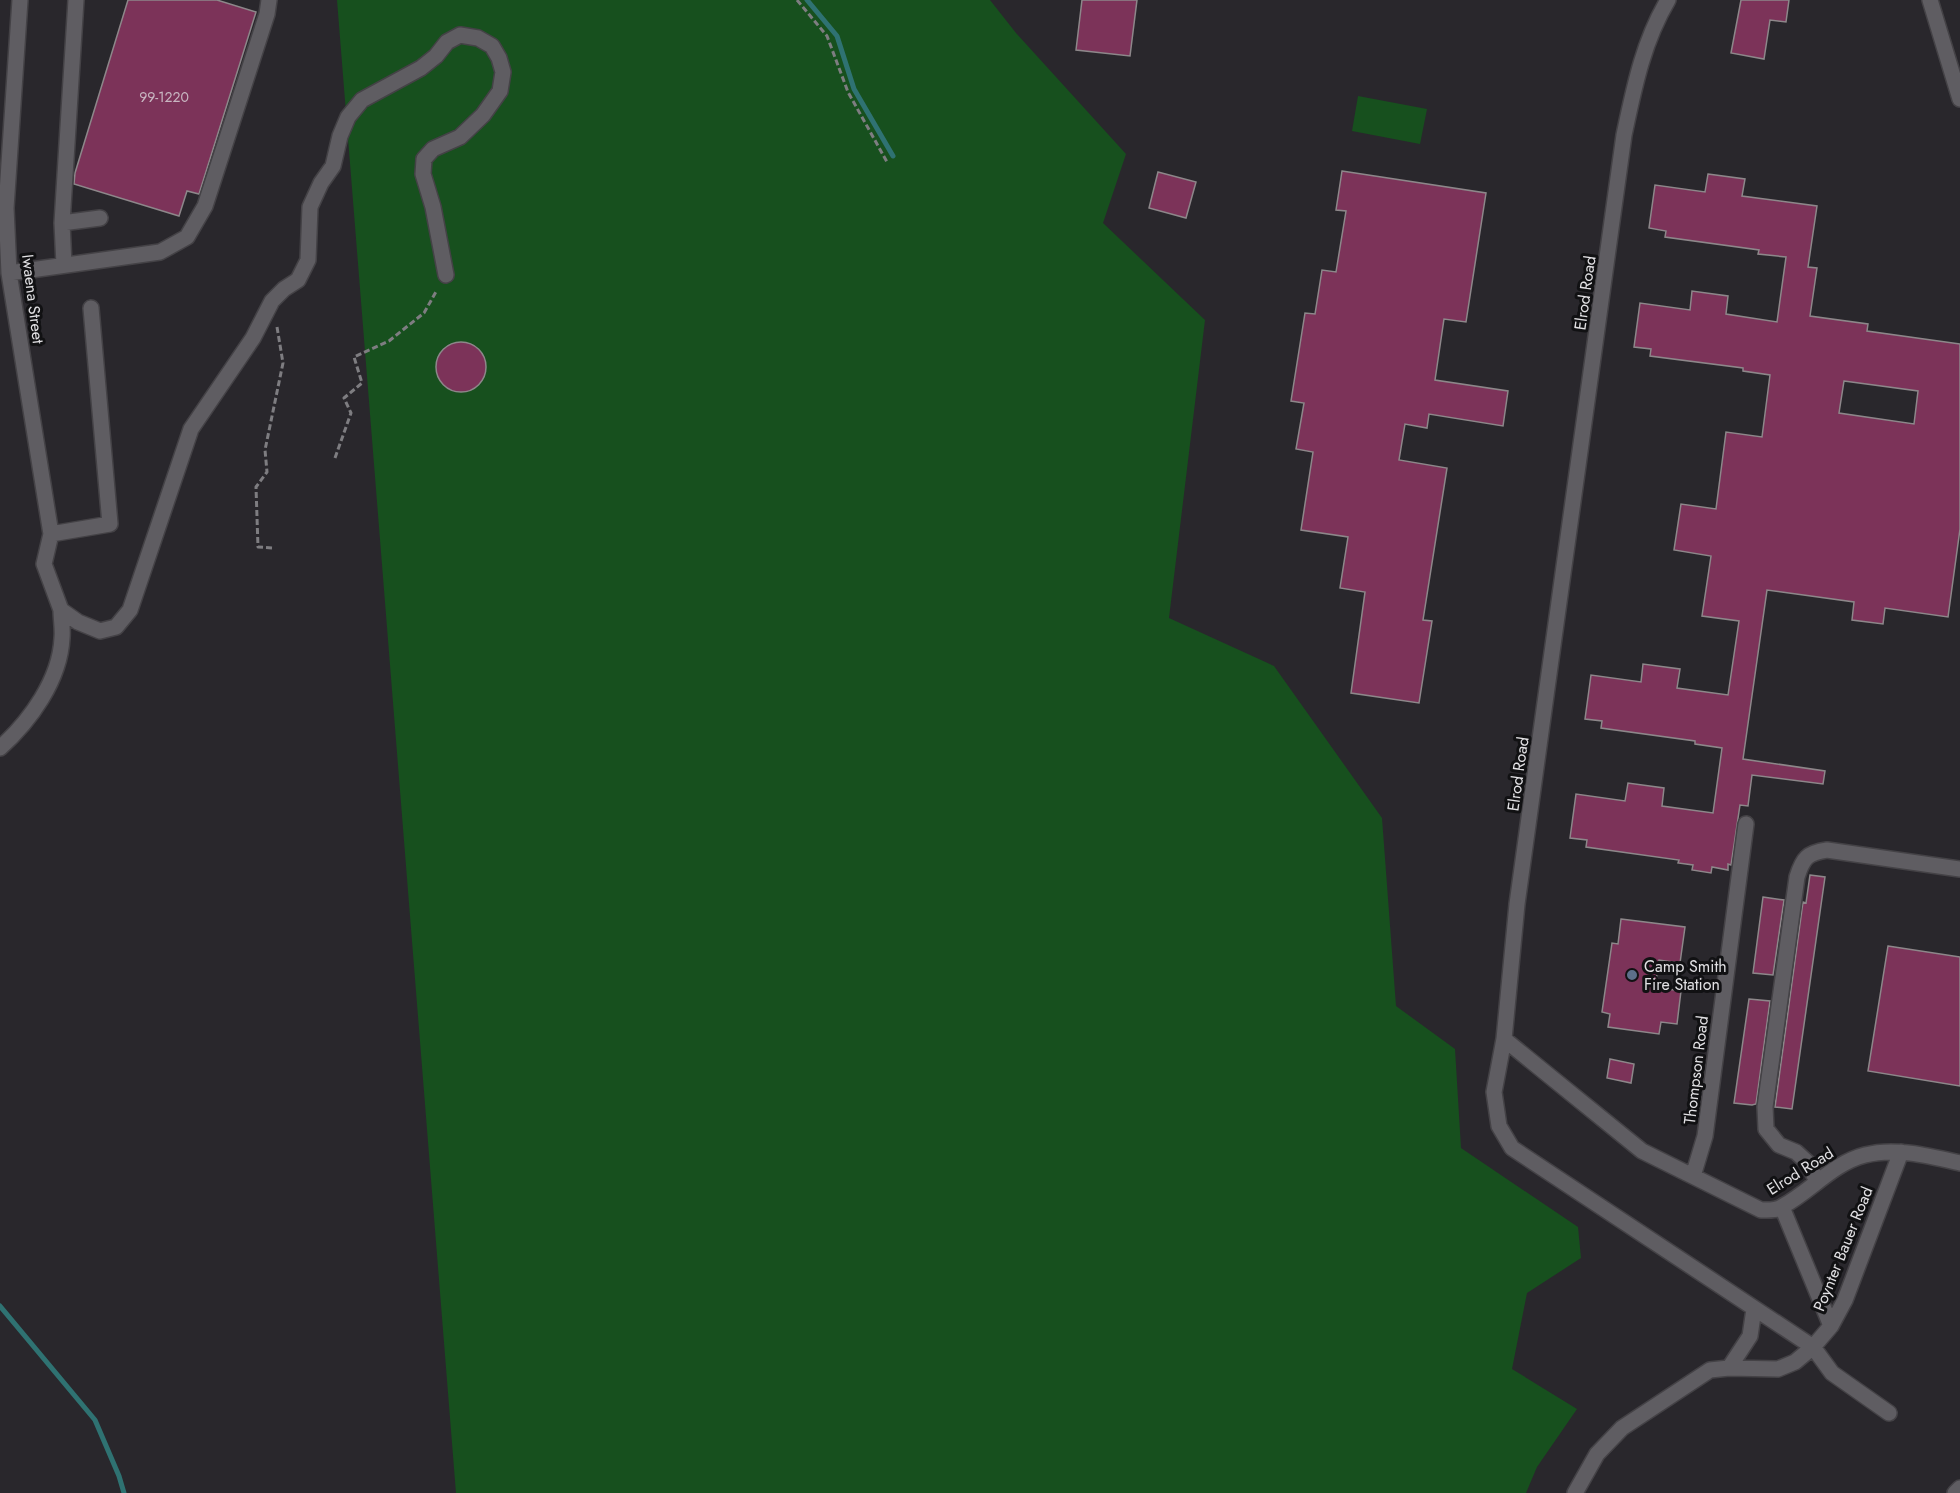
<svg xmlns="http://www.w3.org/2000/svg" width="1960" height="1493" viewBox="0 0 1960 1493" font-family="Jost,sans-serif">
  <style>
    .green { fill: #17501e }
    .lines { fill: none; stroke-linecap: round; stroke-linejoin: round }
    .stream { stroke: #2f7272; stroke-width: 5 }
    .building { fill: #7c3359; stroke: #8d878a; stroke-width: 1.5; fill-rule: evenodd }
    .minor-casing { stroke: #444246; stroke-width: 18 }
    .path { stroke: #7e7d81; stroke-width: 3; stroke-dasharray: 6 3; stroke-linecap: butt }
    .minor { stroke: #5f5d62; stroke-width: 15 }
    .service-dot { fill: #5c6f8a; stroke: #111113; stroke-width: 2 }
    .labels { text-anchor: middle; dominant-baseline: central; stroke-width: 6; stroke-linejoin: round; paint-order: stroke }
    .number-label { font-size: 14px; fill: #c8b6c1 }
    .street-label { font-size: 16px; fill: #e2e1e4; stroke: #111113 }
    .poi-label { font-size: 16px; fill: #e2e1e4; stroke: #111113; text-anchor: start }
  </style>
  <rect width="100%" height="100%" fill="#29272c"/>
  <path class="green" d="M337,0H990L1016,33L1126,154L1103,223L1205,320L1169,618L1274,666L1382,818L1396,1006L1455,1049L1461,1148L1578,1227L1581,1258L1527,1293L1512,1369L1577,1409L1537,1467L1526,1493H456Z
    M1358,96L1427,109L1420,144L1352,131Z"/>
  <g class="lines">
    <path class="stream" d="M807,0L837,36L854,89L893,156
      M0,1306L95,1420L119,1476L124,1493"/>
  </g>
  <path class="building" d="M128,0H217L256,12L199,194L187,191L179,216L74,184L75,173Z
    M1082,0H1137L1130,56L1076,50Z
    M1741,0H1789L1786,22L1770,20L1764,59L1731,53Z
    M1342,171L1486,193L1466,322L1444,319L1435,380L1508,391L1503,426L1429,414L1427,428L1405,424L1399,460L1447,468L1423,620L1432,621L1419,703L1351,693L1365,592L1340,588L1348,537L1301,530L1313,452L1296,449L1304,403L1291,401L1305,313L1315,314L1322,270L1336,272L1346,211L1336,210Z
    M1158,172L1196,182L1186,218L1149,208Z
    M1708,174L1745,179L1742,196L1817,206L1808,267L1817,268L1810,316L1868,324L1867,331L1960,344V529L1948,617L1885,608L1883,624L1852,620L1854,602L1767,590L1743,759L1825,771L1823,784L1752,775L1748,806L1740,805L1731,865L1728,864V870L1712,867L1711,873L1692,870L1693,865L1678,863L1679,860L1586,847L1587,840L1570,838L1576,794L1625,801L1628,783L1664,788L1662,806L1713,813L1722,748L1695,744V741L1601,728L1602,721L1585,719L1591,675L1641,682L1643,664L1680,669L1677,688L1728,695L1739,621L1702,616L1711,556L1674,550L1681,504L1716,509L1726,432L1762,437L1770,375L1743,371V368L1650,356L1651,349L1634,347L1640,303L1690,310L1692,291L1728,296L1726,314L1777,322L1786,257L1758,254L1759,250L1665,237L1666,231L1649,228L1655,185L1705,192ZM1844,381L1918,391L1914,424L1839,413Z
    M436 367a25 25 0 1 1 50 0a25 25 0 1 1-50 0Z
    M1810,875L1825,877L1792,1109L1775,1107L1803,902L1806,903Z
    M1763,897L1784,900L1773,975L1753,973Z
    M1621,919L1685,927L1680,963L1659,960L1655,987L1681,991L1677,1024L1661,1022L1659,1034L1608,1027L1610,1014L1602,1012L1612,943L1618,944Z
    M1888,946L1960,957V1086L1868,1071Z
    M1749,999L1770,1001L1756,1104L1752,1105L1734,1103Z
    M1610,1059L1634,1064L1631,1083L1607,1078Z"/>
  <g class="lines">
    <defs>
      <path id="minor" d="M20,0L6,208L9,273L51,534L44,564L61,610L78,622L100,631L116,627L130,610L191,429L253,338L272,301L284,289L298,280L308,260L310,207L321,183L333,166L340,136L348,117L362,100L421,68L436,56L447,42L460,35L478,38L492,46L499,58L503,72L500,91L483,115L460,137L433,149L424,159L423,174L433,207L446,275
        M1668,0C1643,42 1634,88 1624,135L1517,904L1504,1039L1642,1151L1761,1210C1769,1210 1776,1211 1783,1206C1811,1191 1833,1163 1865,1155C1895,1147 1930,1156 1960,1163
        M1930,0L1960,99
        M62,223L100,218
        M64,265L62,223L76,0
        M9,273L160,252L187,237L205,206L267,14L269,0
        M51,534L110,524L91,308
        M0,748C30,721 60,680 62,638C63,629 61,619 61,610
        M1504,1039L1494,1092L1499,1126L1512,1148L1813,1347L1832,1373L1889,1413
        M1693,1176L1705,1136L1746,824
        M1817,1181L1807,1162L1796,1152L1779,1145L1766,1129L1765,1107L1797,877C1803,858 1807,853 1827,850L1960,869
        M1782,1207L1831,1326
        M1729,1368L1750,1336L1754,1309
        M1575,1493L1597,1454L1622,1428L1710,1370L1729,1368L1778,1369L1795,1362L1813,1347L1831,1326L1845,1300L1901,1152
        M1955,1493L1960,1488"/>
    </defs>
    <use href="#minor" class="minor-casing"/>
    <path class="path" d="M797,0L827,36L848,92L887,162
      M335,458L351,413L344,398L362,383L354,357L389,341L424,313L437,290
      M272,548L258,547L256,487L267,472L265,450L283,363L277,327"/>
    <use href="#minor" class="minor"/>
  </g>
  <circle class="service-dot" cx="1632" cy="975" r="6"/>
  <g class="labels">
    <g class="number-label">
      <text x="164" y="97">99-1220</text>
    </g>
    <g class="street-label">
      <text transform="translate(1585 293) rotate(-82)">Elrod Road</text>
      <text transform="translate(33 299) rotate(83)">Iwaena Street</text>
      <text transform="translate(1518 774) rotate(-82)">Elrod Road</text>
      <text transform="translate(1696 1070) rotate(-83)">Thompson Road</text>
      <text transform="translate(1800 1171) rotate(-32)">Elrod Road</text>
      <text transform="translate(1843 1249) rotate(-68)">Poynter Bauer Road</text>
    </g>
    <g class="poi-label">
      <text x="1644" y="966">Camp Smith<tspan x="1644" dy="18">Fire Station</tspan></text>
    </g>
  </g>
</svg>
